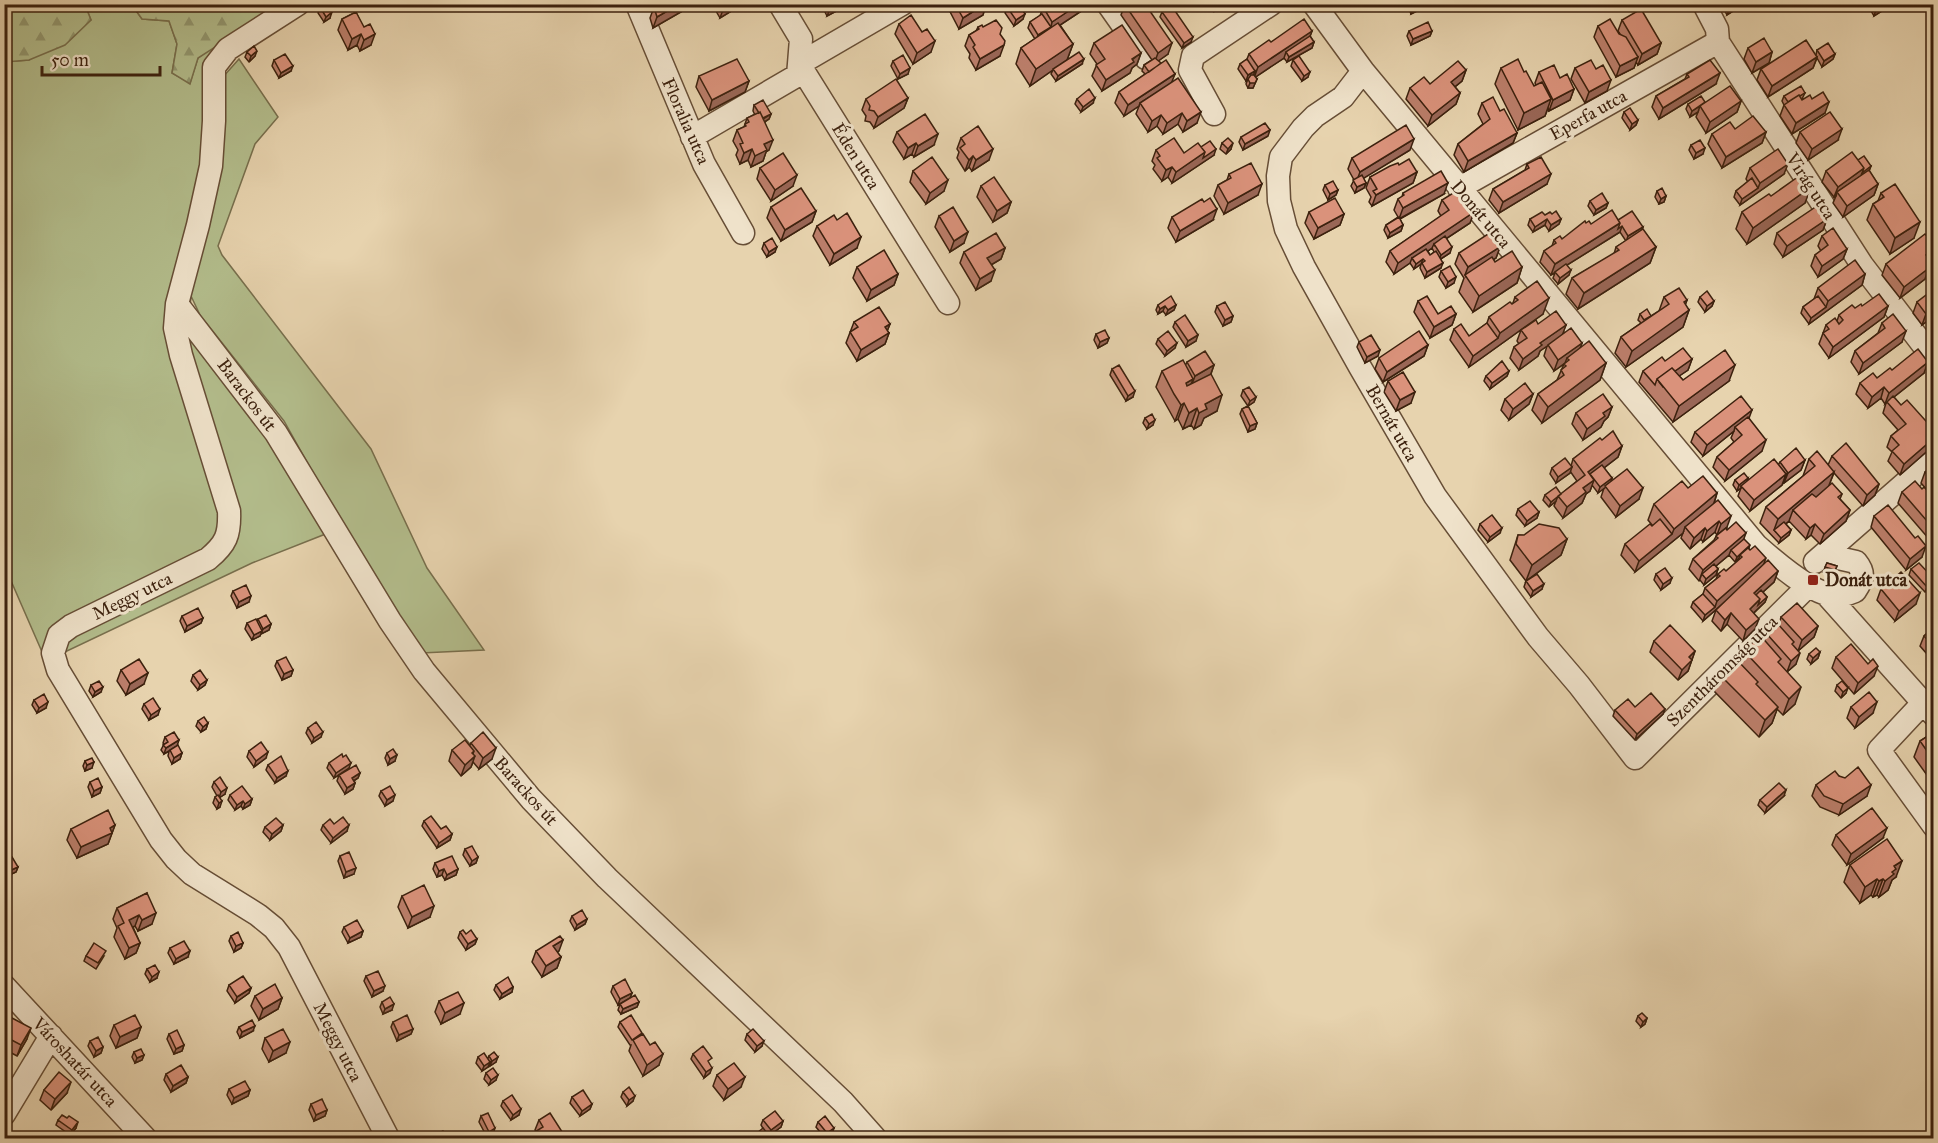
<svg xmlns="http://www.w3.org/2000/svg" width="1938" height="1143" viewBox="0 0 1938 1143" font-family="'IM FELL Great Primer',serif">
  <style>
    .grass { fill: #b3bd8c; stroke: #786f4d; stroke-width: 1.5 }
    .forest { fill: url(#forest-firs); stroke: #786f4d; stroke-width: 1.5 }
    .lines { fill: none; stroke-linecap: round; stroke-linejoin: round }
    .minor-casing { stroke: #674e36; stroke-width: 25 }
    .minor { stroke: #efe2ca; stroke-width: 22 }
    .wall { fill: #bb7e6a; stroke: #3c210e; stroke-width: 1.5; fill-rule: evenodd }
    .shaded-wall { fill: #996656; stroke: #3c210e; stroke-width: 1.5 }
    .building { fill: #da927b; stroke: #3c210e; stroke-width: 1.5 }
    .poi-dot { fill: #8f2418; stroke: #efe2ca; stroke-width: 2 }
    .labels { text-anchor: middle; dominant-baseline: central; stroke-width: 6; stroke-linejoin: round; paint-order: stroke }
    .street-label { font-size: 18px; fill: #3c210e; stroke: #efe2ca }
    .poi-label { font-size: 18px; font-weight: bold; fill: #3c210e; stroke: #efe2ca; text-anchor: start }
  </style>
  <defs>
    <pattern id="forest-firs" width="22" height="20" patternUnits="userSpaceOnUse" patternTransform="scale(1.5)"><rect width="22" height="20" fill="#b3bd8c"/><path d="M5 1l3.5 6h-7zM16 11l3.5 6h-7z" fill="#939971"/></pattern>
  </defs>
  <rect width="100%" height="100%" fill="#e7d3ae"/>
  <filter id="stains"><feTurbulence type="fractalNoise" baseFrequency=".00333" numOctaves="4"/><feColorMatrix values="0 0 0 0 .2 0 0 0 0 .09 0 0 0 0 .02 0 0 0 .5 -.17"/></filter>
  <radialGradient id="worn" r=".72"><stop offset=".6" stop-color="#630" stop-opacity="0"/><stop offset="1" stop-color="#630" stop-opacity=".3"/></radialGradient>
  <path class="grass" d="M85,5H132L142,19L169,21L177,44L172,73L190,83L198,58L215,45L220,141L222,78L239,59L278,117L255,144L218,246L222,255L371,449L427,568L484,650L421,653L345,530L284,421L200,315L191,296L188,331L275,441L328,533L252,563L46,661L5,567L4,62L29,60L91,20Z"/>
  <path class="forest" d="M5,4L85,5L91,20L65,45L29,60L5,62Z
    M132,5H281L198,58L190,84L172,73L177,44L169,21L142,19Z"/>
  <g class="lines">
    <defs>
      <path id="minor" d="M298,4L228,49L214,67V121L211,166L198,225L177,304L175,328L181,355L229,511C230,535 226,544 208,559L71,626L59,635L53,653L58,670L161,840L176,859L192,874L258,915L274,928L289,947L388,1138
        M637,4L704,164L743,233
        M780,4L801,39L799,64L948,303
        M1108,4L1146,58
        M1314,4L1363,71L1756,545C1774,561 1812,595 1837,596C1843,596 1850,593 1855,591C1863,579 1865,573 1856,562L1838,558L1819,559
        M1704,4L1717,29L1718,42L1862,265L1934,359
        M1363,71L1343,97L1315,116L1303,128L1281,157L1278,176L1279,201L1286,229L1304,267L1360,367L1435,496L1538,637L1579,685L1635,758L1809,585
        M1214,114L1190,70L1193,56L1271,4
        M692,137L798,75L799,64L902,4
        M1459,188L1718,42
        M177,304L276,433L390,621L424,671L531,799L607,878L843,1102L875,1138
        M1815,562L1934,458
        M1826,594L1934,715
        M1923,703L1879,750L1934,826
        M4,986L145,1138
        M4,1114L51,1036"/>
    </defs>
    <use href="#minor" class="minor-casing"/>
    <use href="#minor" class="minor"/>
  </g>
  <path class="wall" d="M712,4H743L720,18Z
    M821,4H845L844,7L827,16Z
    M946,4H986L983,15L959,29Z
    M1092,4L1060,25L1073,44L1067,60L1082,64L1056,81L1051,74L1053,70L1030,86L1016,64L1021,48L1035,39L1028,28L1030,22L1040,16L1043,7Z
    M1125,4L1168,54L1158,61L1175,74L1171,82L1197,123L1183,132L1178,124L1163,134L1157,126L1148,132L1136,114L1139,106L1124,116L1115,103L1119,92L1145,74L1142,71L1144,65L1152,60L1121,15Z
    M1211,4H1225L1215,11Z
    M1407,4H1423L1421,9L1411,14Z
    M1721,4H1744L1727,15Z
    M1867,4H1886L1885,9L1874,16Z
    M320,7L330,18L324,22L318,13Z
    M654,7L686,9L653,28L650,18Z
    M1007,7L1023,19L1014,26L1005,13Z
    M356,12L371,45L360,51L357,45L348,50L338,30L342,19Z
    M1162,12L1191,42L1182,48L1160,17Z
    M1622,20L1661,43L1657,54L1638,65L1636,62L1634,68L1616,77L1594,37L1598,26L1620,34L1618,31Z
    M899,24L922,32L931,52L913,64L895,34Z
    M978,27H983L1000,34V56L976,70L969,58L970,54L965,46L969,35L976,31Z
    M1312,31L1310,36L1314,42L1312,48L1287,62L1284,58L1255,77L1257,79L1253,88H1248L1246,84L1248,79L1246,81L1238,69L1240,64L1247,59L1249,54L1271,42Z
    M1409,31H1432L1430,36L1411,45L1407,36Z
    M1094,43L1141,53L1137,64L1132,68L1130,73L1102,91L1092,76L1097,64L1090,54Z
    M1748,48L1772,52L1769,63L1752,73L1744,59Z
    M1817,50L1835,54L1833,59L1822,67L1817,58L1813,68L1768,97L1757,80L1761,69L1816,55Z
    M247,52L255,56L249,62L245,57Z
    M274,60L291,71L279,78L272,66Z
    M1293,60L1308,77L1302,81L1291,66Z
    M893,61L908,74L898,79L891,66Z
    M1501,68L1524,72L1534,86L1536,85L1535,83L1539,72L1560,78L1574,89L1570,100L1549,111L1548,108L1545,116L1518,130L1495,84Z
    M1575,68L1607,91L1585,103L1571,79Z
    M1466,70L1462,81L1455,87L1460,93L1456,104L1428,126L1406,99L1410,88L1430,84Z
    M1687,74L1716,84L1659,119L1652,107L1656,96L1685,79Z
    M699,76L749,81L745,92L709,111L696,87Z
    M1805,93L1802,99H1812L1825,113L1792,134L1780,116L1784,105L1782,101L1784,96Z
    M908,98L904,108L874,128L870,122L865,121L866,116L862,110L866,99Z
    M1077,99L1093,103L1081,112L1075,104Z
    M1741,101L1737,112L1706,133L1696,117L1698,112L1690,117L1686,109L1688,104Z
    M1482,103L1500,111L1517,133L1513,143L1464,172L1454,155L1458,144L1483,124L1478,114Z
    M754,105L771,114L769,119L765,122L769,150L766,152L763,161L751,167L748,160L740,164L736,155L738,150L733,141L737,130L744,127L747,118L755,115L753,111Z
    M1624,112L1638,120L1636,125L1630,130L1622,118Z
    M1735,129L1766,132L1762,143L1722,168L1708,144L1712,134Z
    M897,132L934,145L914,157L912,154L904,159L893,142Z
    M1800,132L1838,140L1808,160L1796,143Z
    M1268,136L1243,150L1239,142L1241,137Z
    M961,138L989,160L972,171L969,167L965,171L957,158L959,152L957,149Z
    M1222,143L1231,149L1226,154L1220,149Z
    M1691,145L1703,154L1694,159L1689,150Z
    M1201,147L1214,155L1172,183L1168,177L1162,181L1153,169L1155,165L1152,161L1156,150L1184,153Z
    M1410,150L1363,178L1366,183L1364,188L1355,193L1351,186L1354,180L1348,169L1352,158Z
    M1858,160L1871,166L1869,171L1878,184L1874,195L1843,217L1833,203L1836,196L1834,197L1822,182L1826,171Z
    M1527,164L1547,184L1499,213L1489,200L1493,189L1525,170Z
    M1399,165L1417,172L1413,183L1372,206L1369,202L1371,197L1366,188L1370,177Z
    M760,168L793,186L771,201L757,179Z
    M1750,168L1784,174L1740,205L1734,197L1736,191L1748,182L1746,179Z
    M913,171L944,191L926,204L910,182Z
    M1229,174L1258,195L1224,214L1214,196L1218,185L1227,180Z
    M1325,185L1338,190L1336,195L1328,200L1323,190Z
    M981,186L1011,202L1007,213L993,222L977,197Z
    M1657,191L1666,196L1664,202L1659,204L1655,197Z
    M1403,193L1444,194L1400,219L1403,225L1401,231L1388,238L1384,230L1386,225L1398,217L1394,210L1398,199L1402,197Z
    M1881,193L1914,238L1890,254L1867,220L1873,204L1878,201Z
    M1771,196L1805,203L1747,244L1736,229L1742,212Z
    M1442,200L1474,212L1470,223L1446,239L1450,253L1441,259V268L1425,278L1420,268L1421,264L1414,269L1410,263L1394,274L1386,262L1390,251L1441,216L1438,211ZM1432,248L1434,252L1430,255L1428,251Z
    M1590,201L1608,203L1606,208L1594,215L1588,206Z
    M771,207L816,211L812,222L781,241L767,218Z
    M1309,212L1344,214L1340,225L1314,239L1305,223Z
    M1552,214L1561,219L1559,224L1549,231L1545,225L1533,232L1528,225L1530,219Z
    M939,216L964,243L950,252L935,227Z
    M1172,217L1213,220L1176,242L1168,228Z
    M1827,219L1823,230L1783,257L1774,244L1777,233Z
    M1618,220L1643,227L1642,229L1656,247L1650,263L1578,309L1566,294L1572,278L1614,254L1616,247L1626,241L1620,232L1567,265L1569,275L1558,284L1553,278L1555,273L1551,275L1540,262L1544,251L1552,246L1554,240L1562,239L1591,224Z
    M817,226L857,248L830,265L813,236Z
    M1822,236L1847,249L1843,259L1818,277L1811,266L1815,255L1821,251L1818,246Z
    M764,243L775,252L767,257L762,249Z
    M1500,247L1496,258L1493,260L1495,262L1522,267L1517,283L1473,312L1459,292L1464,278L1455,264L1459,253Z
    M1005,248L1001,259L991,265V281L976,290L960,263L964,252Z
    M1932,258L1929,260L1931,262L1925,279L1900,298L1882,275L1886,264Z
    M857,267L898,274L894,285L867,301L853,278Z
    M1441,271L1454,283L1446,288L1439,277Z
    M1865,274L1862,285L1809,324L1801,313L1803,307L1814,299L1818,288Z
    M1515,297L1543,314L1469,367L1450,340L1454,329L1469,336L1487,323L1489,317L1513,303Z
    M1664,297L1687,300L1685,305L1689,310L1683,327L1626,367L1615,353L1621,337L1641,323L1638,320L1640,314L1651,316L1659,311Z
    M1700,297L1714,301L1712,306L1705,312L1698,302Z
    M1418,301L1438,314H1456L1452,325L1430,338L1414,312Z
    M1917,302L1934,316L1922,325L1913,313Z
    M1158,305H1176L1174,310L1166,315L1163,311L1158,314L1156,310Z
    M1217,306L1233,316L1231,322L1223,326L1215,312Z
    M1862,306H1888L1884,317L1829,358L1819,344L1826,325L1837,321L1839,315Z
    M854,322L890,324L887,331L889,333L885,344L857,361L846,343Z
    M1175,322L1196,341L1186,347L1173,327Z
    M1882,323L1902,342L1859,374L1851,362L1855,351L1878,333Z
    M1538,324L1566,325L1562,334L1582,343L1580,349L1606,363L1600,380L1542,423L1532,410L1538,394L1557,380L1564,364L1554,371L1544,356L1547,346L1540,351L1538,356L1519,370L1510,358L1514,347L1519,344L1517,341L1521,330Z
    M1096,334L1109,338L1107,343L1098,348L1094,340Z
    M1158,339L1175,348L1165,356L1156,344Z
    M1359,342L1378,356L1365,363L1357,347Z
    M1428,345L1424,356L1383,382L1375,369L1379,358Z
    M1692,359L1688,370L1679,376L1683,380L1729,381L1673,422L1639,382L1643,371L1665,361Z
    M1187,362L1214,365L1211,374L1217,411L1204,418L1201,425L1194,429L1191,425L1183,429L1178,419L1175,421L1169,410L1156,387L1162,371L1186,364Z
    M1112,369L1133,397L1126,401L1110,375Z
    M1892,370L1924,373L1894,397L1933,446L1900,475L1888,461L1892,452L1887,447L1891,436L1898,430L1883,413L1886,403L1885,404L1881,398L1868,408L1856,394L1860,383L1877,378Z
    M1509,371L1507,376L1490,389L1484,381L1486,376Z
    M1388,381L1411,403L1396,411L1384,392Z
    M1243,390L1256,397L1254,402L1248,406L1257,423L1255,429L1248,432L1240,414L1242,409L1248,406L1241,396Z
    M1533,394L1529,404L1509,420L1501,410L1505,399Z
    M1934,398V414L1929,409Z
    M1612,407L1608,417L1604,421L1601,427L1583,440L1572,424L1576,413Z
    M1145,418L1153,425L1147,429L1143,423Z
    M1749,418L1762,451L1725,481L1713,467L1717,457L1734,442L1731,438L1734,431L1703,456L1691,442L1695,432Z
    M1602,440L1622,446L1618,457L1604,468L1612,478L1611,482L1639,499L1616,517L1601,497L1604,488L1598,493L1592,485L1590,491L1586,494L1582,503L1563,518L1554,506L1556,501L1549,507L1543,500L1545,495L1561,494L1577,481L1570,471V473L1556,483L1550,474L1552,468L1571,466L1573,459Z
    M1832,456L1879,484L1875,495L1863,506L1834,473L1829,485L1842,494L1840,499L1850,510L1846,521L1820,544L1811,535L1806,539L1789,521L1786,524L1791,530L1789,535L1779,543L1760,523L1766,507L1803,476L1809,459L1828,465Z
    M1805,460L1801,470L1784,483L1783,482L1782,485L1750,511L1738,496L1741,488L1737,491L1733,485L1735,480L1748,478L1747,481L1778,465L1780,462Z
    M1934,465V498L1921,483L1925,472Z
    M1688,488L1717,493L1714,504L1727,527L1726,528L1727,530L1744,539L1749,549L1764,564L1778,571L1774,582L1763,592L1767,597L1765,602L1754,613L1755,629L1743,641L1727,624L1721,631L1712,621L1716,610L1719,607L1703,621L1691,607L1693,602L1703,594L1705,588L1716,579L1718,574L1726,571L1738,561L1739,558L1735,562L1729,555L1716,566L1718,569L1716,575L1704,585L1700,580L1699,581L1689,569L1693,559L1714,540L1717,535L1715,532L1703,542L1701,539L1690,549L1681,538L1683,533L1635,572L1621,555L1625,544L1653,526L1648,520L1654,504Z
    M1922,489L1934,498V535L1929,539L1898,503L1902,492Z
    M1518,509L1539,512L1537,518L1525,526L1516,515Z
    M1874,516L1922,557L1906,570L1871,527Z
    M1480,524L1500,533L1488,542L1478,530Z
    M1518,535L1567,539L1561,555L1528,580L1542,589L1531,597L1524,587L1526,581L1510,560Z
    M1827,563L1837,566L1833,576L1823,572Z
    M1911,569L1934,579L1932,586L1925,592L1909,575Z
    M1656,574L1670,583L1661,590L1654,580Z
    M1881,589L1916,604L1895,621L1877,600Z
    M233,591L249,602L237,608L231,596Z
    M182,616L203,618L201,623L185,632L180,621Z
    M1781,617L1818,626L1814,637L1798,651L1796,664L1787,672L1795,704L1783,715L1777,709L1772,723L1759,737L1714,691L1720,675L1739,663L1744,651L1764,639L1766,633L1779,625Z
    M258,619L271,624L269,630L261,634V633L260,636L252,640L245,629L247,623L257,622Z
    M1934,627V662L1920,646L1924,636Z
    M1654,641L1695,651L1688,671L1678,680L1650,652Z
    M1820,652L1818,658L1811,664L1807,659L1809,654Z
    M1836,657L1874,676L1854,694L1832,668Z
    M277,661L293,670L291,676L282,680L275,666Z
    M121,670L144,684L126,695L117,681Z
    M193,675L207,680L205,685L198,690L191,681Z
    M91,685L101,692L93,697L89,691Z
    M1837,685L1846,693L1841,698L1835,691Z
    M34,700L46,708L37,713L32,705Z
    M144,704L158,715L149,720L142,709Z
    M1635,707L1665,709L1663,714L1635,740L1613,716L1615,710Z
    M1851,707L1873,713L1855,728L1847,718Z
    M198,721L208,723L206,729L201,732L196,726Z
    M308,728L321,737L312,743L306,733Z
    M1934,732V785L1914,757L1920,741Z
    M165,737L177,746L182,753L180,759L172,764L168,756L169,751L164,754L161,750L164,744L163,743Z
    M471,743L492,759L479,769L473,762L471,767L461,776L449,761L452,750L470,745Z
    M249,751L266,758L254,767L247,757Z
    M387,753L395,761L388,765L385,758Z
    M343,757L349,768L334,778L327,768L329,763Z
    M85,761L92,768L85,771L83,766Z
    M268,765L286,776L275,783L266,770Z
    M360,773L358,778L354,781L355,783L353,789L345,794L337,781L339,775Z
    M1839,776L1867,796L1839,815L1820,807L1812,796L1816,785Z
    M90,782L102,787L100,793L92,797L88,787Z
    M214,782L225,794L220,797V807L217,809L213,803L215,797L217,796L212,787Z
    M381,791L393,801L385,806L379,796Z
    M230,795L252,799L250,805L243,809L241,806L235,810L228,800Z
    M1784,796L1765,813L1758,805L1760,800Z
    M424,821L441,829L452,834L450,840L437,848L422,826Z
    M334,824L347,831L331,843L321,830L323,825Z
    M115,825L108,844L77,858L67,840L71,829Z
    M283,825L281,831L270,840L263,832L265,827Z
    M1836,835L1883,838L1847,865L1832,845Z
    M465,849L478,857L476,863L470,866L463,855Z
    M340,856L354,874L344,878L338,861Z
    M4,861L18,867L16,872L5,877L4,875Z
    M435,863L458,869L456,875L445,880L442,875L437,877L433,869Z
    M1850,865L1896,877L1892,880L1888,890L1879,897L1877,895L1873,897L1871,895L1860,903L1844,882Z
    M147,893L152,924L138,931L135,926L133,927L140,943L136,953L125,959L114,937L117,928L113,919L117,908Z
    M402,896L430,917L408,928L398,907Z
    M572,916L587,919L585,924L575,930L570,921Z
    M344,927L363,931L361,937L348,943L342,932Z
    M1934,927V938L1931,934Z
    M460,932L477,939L475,944L466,950L458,938Z
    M231,936L243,943L241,948L234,952L229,941Z
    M170,948L188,957L174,964L168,953Z
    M536,951H559L557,952L561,957L557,968L542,977L532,962Z
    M86,956H104L96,969L84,961Z
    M147,969L157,978L150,982L145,974Z
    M366,976L383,991L372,997L364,981Z
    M229,985L251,988L249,993L235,1003L227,991Z
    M496,985L513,987L512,992L500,999L494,990Z
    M613,986L632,993L630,998L639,1002L637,1007L621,1014L618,1010L620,1004L630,998L618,1005L611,992Z
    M255,996L282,998L278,1009L259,1020L251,1006Z
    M439,1001L460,1014L441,1024L435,1012Z
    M382,1002L392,1010L383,1014L380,1007Z
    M1638,1016L1647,1018L1645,1024L1641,1027L1636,1021Z
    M393,1022L413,1029L411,1034L397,1041L391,1027Z
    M620,1022L659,1065L643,1076L629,1051L631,1045H630L618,1027Z
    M114,1025L141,1027L137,1038L116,1048L110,1036Z
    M239,1027L253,1031L240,1038L237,1032Z
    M4,1031L27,1039L17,1056L4,1049Z
    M169,1034L184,1045L182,1051L174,1054L167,1039Z
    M747,1034L762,1046L755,1052L745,1040Z
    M265,1038L286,1053L269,1062L262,1049Z
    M90,1041L103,1047L101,1053L94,1057L88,1046Z
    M134,1052L144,1055L142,1060L135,1063L132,1057Z
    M693,1054L709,1064L710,1073L704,1078L691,1059Z
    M489,1056L496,1062L490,1066L489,1064L488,1067L482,1071L476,1063L478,1057L488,1058Z
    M486,1073L496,1080L489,1085L484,1079Z
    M166,1074L188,1077L186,1083L171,1092L164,1080Z
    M717,1075L741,1087L724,1100L713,1086Z
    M229,1089L250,1090L248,1096L232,1104L227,1095Z
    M44,1090L67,1093L51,1110L40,1100Z
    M623,1092L633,1101L627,1106L621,1097Z
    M572,1097L592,1104L590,1109L580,1116L570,1103Z
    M503,1101L519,1115L511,1120L501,1106Z
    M311,1104L327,1110L325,1116L314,1121L309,1110Z
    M481,1116L493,1134L487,1137L479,1122Z
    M58,1120L76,1128L70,1135L56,1125Z
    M539,1120L566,1138L536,1132L535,1130Z
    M763,1120L783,1121L781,1127L769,1135L771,1138H755L757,1133L764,1130L761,1125Z
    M818,1122L834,1128L832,1133L825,1138L816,1127Z"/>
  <path class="shaded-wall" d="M679,4H688L686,9L653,28L657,17Z
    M729,4H743L720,18L724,7Z
    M832,4H845L844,7L827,16Z
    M985,4H986L983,15L959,29L963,18Z
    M1079,4H1092L1036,41L1038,35L1051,27L1052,22Z
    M1218,4H1225L1215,11Z
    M1414,4H1423L1421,9L1411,14Z
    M1731,4H1744L1727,15Z
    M1885,4H1886L1885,9L1874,16L1876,10Z
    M332,12L330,18L324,22L326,17Z
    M1025,14L1023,19L1014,26L1016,20Z
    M1312,31L1308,42L1286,52L1284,58L1254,78L1258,67Z
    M1432,31L1430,36L1411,45L1413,39Z
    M361,34L357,45L348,50L352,39Z
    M375,34L371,45L360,51L364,40Z
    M1193,37L1191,42L1182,48L1184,43Z
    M935,41L931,52L913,64L917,53Z
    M1314,42L1312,48L1287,62L1289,57Z
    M1172,43L1168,54L1154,64L1158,53Z
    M1661,43L1657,54L1638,65L1642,54Z
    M1073,44L1067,60L1030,86L1036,69Z
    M1004,45L1000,56L976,70L980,59Z
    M257,51L255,56L249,62L251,56Z
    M1772,52L1769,63L1752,73L1756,62Z
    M1141,53L1137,64L1132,68L1130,73L1102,91L1106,80Z
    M1835,54L1833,59L1822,67L1824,61Z
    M1638,57L1634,68L1616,77L1620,66Z
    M1817,57L1813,68L1768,97L1772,86Z
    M1084,59L1082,64L1056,81L1058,76Z
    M293,66L291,71L279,78L281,73Z
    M910,68L908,74L898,79L900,74Z
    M1466,70L1462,81L1447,93L1451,82Z
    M1255,71L1253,76L1246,81L1248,75Z
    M1310,72L1308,77L1302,81L1304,76Z
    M1720,73L1716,84L1659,119L1663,108Z
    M1175,74L1171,84L1140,103L1139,106L1124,116L1128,105Z
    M1257,79L1253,88H1248L1250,83Z
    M1611,80L1607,91L1585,103L1589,92Z
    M749,81L745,92L709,111L712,100Z
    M1574,89L1570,100L1549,111L1553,100Z
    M1460,93L1456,104L1428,126L1432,115Z
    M908,98L904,108L874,128L878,117Z
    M1095,98L1093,103L1081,112L1083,107Z
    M1551,99L1545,116L1518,130L1524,113Z
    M1741,101L1737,112L1706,133L1710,122Z
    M1829,102L1825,113L1792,134L1796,123Z
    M1700,106L1698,112L1690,117L1692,111Z
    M1201,112L1197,123L1183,132L1187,121Z
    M1182,113L1178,124L1163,134L1167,123Z
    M771,114L769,119L761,124L763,119Z
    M1161,115L1157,126L1148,132L1152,121Z
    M1638,120L1636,125L1630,130L1632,124Z
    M1842,129L1838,140L1808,160L1812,149Z
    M1270,130L1268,136L1243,150L1245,144Z
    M1766,132L1762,143L1722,168L1726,157Z
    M1517,133L1513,143L1464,172L1468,161Z
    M938,134L934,145L914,157L918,146Z
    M1414,139L1410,150L1356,183L1360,172Z
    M773,140L769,150L766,152L763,161L751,167L755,156L764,144Z
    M916,143L912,154L904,159L908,148Z
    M1233,143L1231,149L1226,154L1228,149Z
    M1705,148L1703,154L1694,159L1696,153Z
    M752,149L748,160L740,164L744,153Z
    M993,149L989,160L972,171L976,160Z
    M1216,149L1214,155L1172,183L1176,172L1205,152Z
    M973,156L969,167L965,171L969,160Z
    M1788,164L1784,174L1740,205L1742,199L1758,188L1760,183Z
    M1871,166L1869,171L1837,192L1836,196L1834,197L1838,187L1864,168Z
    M1172,167L1168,177L1162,181L1166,170Z
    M1417,172L1413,183L1372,206L1376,195Z
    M1551,174L1547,184L1499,213L1503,202Z
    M797,175L793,186L771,201L775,190Z
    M948,180L944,191L926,204L930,193Z
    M1366,183L1364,188L1355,193L1357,187Z
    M1448,183L1444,194L1399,219L1403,208Z
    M1262,184L1258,195L1224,214L1228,203Z
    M1878,184L1874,195L1843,217L1847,206Z
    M1811,187L1805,203L1747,244L1753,228Z
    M1338,190L1336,195L1328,200L1330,194Z
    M1666,196L1664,202L1659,204L1661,199Z
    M1011,202L1007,213L993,222L997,211Z
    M1608,203L1606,208L1594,215L1596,210Z
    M1217,209L1213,220L1176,242L1180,231Z
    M816,211L812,222L781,241L785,230Z
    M1474,212L1470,223L1435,246L1434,244L1432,248L1414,261L1412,258L1410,263L1394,274L1398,263Z
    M1344,214L1340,225L1314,239L1318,228Z
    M1547,219L1545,225L1533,232L1535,227Z
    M1561,219L1559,224L1549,231L1551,225Z
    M1827,219L1823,230L1783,257L1787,246Z
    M1920,222L1914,238L1890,254L1895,238Z
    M1620,223L1622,226L1620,232L1551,275L1555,264Z
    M1403,225L1401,231L1388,238L1390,233Z
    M1643,227L1641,232L1626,242L1628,236Z
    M968,232L964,243L950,252L954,241Z
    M861,237L857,248L830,265L834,254Z
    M777,247L775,252L767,257L769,252Z
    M1452,247L1450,253L1439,260L1441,255Z
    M1500,247L1496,258L1466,277L1465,275L1468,267Z
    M1656,247L1650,263L1578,309L1584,293Z
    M1005,248L1001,259L984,269L987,258Z
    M1847,249L1843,259L1818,277L1822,266Z
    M1934,249V253L1932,258L1922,266L1926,255Z
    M1423,259L1421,264L1414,269L1416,264Z
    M1931,262L1925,279L1900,298L1904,287Z
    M1443,263L1441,268L1425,278L1427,272Z
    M1522,267L1517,283L1473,312L1479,296Z
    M995,270L991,281L976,290L980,279Z
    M1571,270L1569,275L1558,284L1560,278Z
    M898,274L894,285L867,301L871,290Z
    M1865,274L1862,285L1809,324L1811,318L1826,307L1828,301Z
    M1456,277L1454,283L1446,288L1448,282Z
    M1549,298L1543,314L1469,367L1473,356L1498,338L1500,333Z
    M1687,300L1681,316L1689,310L1683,327L1626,367L1632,351L1684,302Z
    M1714,301L1712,306L1705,312L1707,306Z
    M1176,305L1174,310L1166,315L1168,310Z
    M1165,306L1163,311L1158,314L1160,309Z
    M1888,306L1884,317L1829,358L1833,347Z
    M1934,308V316L1922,325L1926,314Z
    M1456,314L1452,325L1430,338L1434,327Z
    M1233,316L1231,322L1223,326L1225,320Z
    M890,324L886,334L889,333L885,344L857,361L861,350L885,327Z
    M1566,325L1562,336L1540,351L1538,356L1519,370L1523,359L1540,343Z
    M1906,331L1902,342L1859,374L1863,363Z
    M1198,335L1196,341L1186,347L1188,341Z
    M1109,338L1107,343L1098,348L1100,342Z
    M1177,343L1175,348L1165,356L1167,351Z
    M1582,343L1578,354L1567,358L1565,363L1554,371L1558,360Z
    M1428,345L1424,356L1383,382L1387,372Z
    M1380,350L1378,356L1365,363L1367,357Z
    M1692,359L1688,370L1663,387L1659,382Z
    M1928,362L1924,373L1885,404L1889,393Z
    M1606,363L1600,380L1542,423L1548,407Z
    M1214,365L1210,376L1191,387L1195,376Z
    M1735,365L1729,381L1673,422L1679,406Z
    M1509,371L1507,376L1490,389L1492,383Z
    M1193,379L1187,395L1186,383Z
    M1884,387L1881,398L1868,408L1872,397Z
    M1135,391L1133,397L1126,401L1128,396Z
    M1415,392L1411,403L1396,411L1400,400Z
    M1533,394L1529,404L1509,420L1513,409Z
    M1222,395L1217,411L1204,418L1201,425L1194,429L1199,413L1205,404Z
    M1256,397L1254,402L1248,406L1250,401Z
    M1184,403L1178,419L1175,421L1181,405Z
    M1612,407L1608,417L1604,421L1601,427L1583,440L1587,429L1603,413Z
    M1197,408L1191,425L1183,429L1189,413Z
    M1752,410L1748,421L1735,427L1734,431L1703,456L1707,445Z
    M1155,420L1153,425L1147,429L1149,424Z
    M1257,423L1255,429L1248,432L1250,426Z
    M1934,438L1933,446L1900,475L1904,464Z
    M1766,440L1762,451L1725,481L1729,470Z
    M1622,446L1618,457L1592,477L1588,472Z
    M1805,460L1801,470L1784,483L1788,473Z
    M1572,467L1570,473L1556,483L1558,477Z
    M1834,472L1828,488L1797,514L1793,510L1789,521L1776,532L1774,530L1778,519Z
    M1786,474L1782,485L1750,511L1754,500Z
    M1612,478L1610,484L1598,493L1600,487Z
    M1748,478L1746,484L1741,486V488L1737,491L1739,485Z
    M1594,480L1590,491L1586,494L1582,503L1563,518L1567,507L1583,488Z
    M1879,484L1875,495L1863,506L1867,495Z
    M1643,488L1639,499L1616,517L1620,506Z
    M1717,493L1712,509L1685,527L1683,533L1635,572L1639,561L1672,534L1674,529Z
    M1558,496L1556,501L1549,507L1551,502Z
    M1850,510L1846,521L1820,544L1824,534Z
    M1539,512L1537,518L1525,526L1527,521Z
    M1731,516L1727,527L1717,535L1721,524Z
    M1719,521L1715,532L1703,542L1707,531Z
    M1815,524L1811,535L1806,539L1810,528Z
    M1934,527V535L1929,539L1933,528Z
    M1502,528L1500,533L1488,542L1490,537Z
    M1705,528L1701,539L1690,549L1694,538Z
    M1791,530L1789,535L1779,543L1781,538Z
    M1746,533L1742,544L1731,550L1729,555L1704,576L1702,574L1699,581L1703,570Z
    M1567,539L1561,555L1526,581L1532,565Z
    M1750,545L1748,551L1740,555L1739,558L1735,562L1737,557Z
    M1926,546L1922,557L1906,570L1910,559Z
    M1766,558L1762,569L1703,621L1705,615L1715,607L1717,601Z
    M1718,569L1716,575L1704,585L1706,579Z
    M1778,571L1774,582L1754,600V593Z
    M1672,578L1670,583L1661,590L1663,584Z
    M1934,581L1932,586L1925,592L1927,587Z
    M1544,584L1542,589L1531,597L1533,591Z
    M1920,593L1916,604L1895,621L1899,611Z
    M251,596L249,602L237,608L239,602Z
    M1767,597L1765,602L1746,620L1750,609L1760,599Z
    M1731,613L1727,624L1721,631L1725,620Z
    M203,618L201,623L185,632L187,626Z
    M1759,619L1755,629L1743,641L1746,630Z
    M271,624L269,630L261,634L263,629Z
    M1818,626L1814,637L1798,651L1802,640Z
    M262,631L260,636L252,640L254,635Z
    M1695,651L1688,671L1678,680L1682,670L1689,657Z
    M1820,652L1818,658L1811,664L1813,658Z
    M1800,653L1796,664L1787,672L1791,661Z
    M1878,666L1874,676L1854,694L1858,683Z
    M293,670L291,676L282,680L284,674Z
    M148,673L144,684L126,695L130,684Z
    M207,680L205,685L198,690L200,685Z
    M103,687L101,692L93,697L95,692Z
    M1801,687L1795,704L1783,715L1789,699Z
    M1848,688L1846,693L1841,698L1843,692Z
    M48,702L46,708L37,713L39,708Z
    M1877,702L1873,713L1855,728L1859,717Z
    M1778,707L1772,723L1759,737L1765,720Z
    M160,709L158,715L149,720L151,715Z
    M1665,709L1663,714L1635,740L1637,734Z
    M208,723L206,729L201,732L203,727Z
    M323,732L321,737L312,743L314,738Z
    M179,740L177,746L164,754L166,748Z
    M496,748L492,759L479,769L483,758Z
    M474,751L471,760L475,756L471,767L461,776L465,765Z
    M268,752L266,758L254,767L256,761Z
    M182,753L180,759L172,764L174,758Z
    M397,755L395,761L388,765L390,759Z
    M94,762L92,768L85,771L87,765Z
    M351,763L349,768L334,778L336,773Z
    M288,771L286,776L275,783L277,778Z
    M360,773L358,778L350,783L352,778Z
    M355,783L353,789L345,794L347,788Z
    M1871,785L1867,796L1839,815L1843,804Z
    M102,787L100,793L92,797L94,791Z
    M227,788L225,794L219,798L221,792Z
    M1786,790L1784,796L1765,813L1767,807Z
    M395,795L393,801L385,806L387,800Z
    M252,799L250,805L243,809L245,804Z
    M222,801L220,807L217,809L219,803Z
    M243,801L241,806L235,810L237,805Z
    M115,825L108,844L77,858L81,847L110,828Z
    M283,825L281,831L270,840L272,834Z
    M349,825L347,831L331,843L333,838Z
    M1887,828L1883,838L1847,865L1851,854Z
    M452,834L450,840L437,848L439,843Z
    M478,857L476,863L470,866L472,861Z
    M1902,861L1896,877L1892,880L1888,890L1879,897L1885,881L1894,866Z
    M18,867L16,872L5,877L7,872Z
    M356,868L354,874L344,878L346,872Z
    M444,869L442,875L437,877L439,871Z
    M458,869L456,875L445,880L447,875Z
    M1877,879L1871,895L1860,903L1865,887Z
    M1883,879L1877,895L1873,897L1879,881Z
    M434,906L430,917L408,928L412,917Z
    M156,913L152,924L138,931L142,920Z
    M139,915L135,926L125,931L129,920Z
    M587,919L585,924L575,930L577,925Z
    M363,931L361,937L348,943L350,938Z
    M477,939L475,944L466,950L468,944Z
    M563,940L559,951L549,957L553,946Z
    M140,943L136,953L125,959L129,948Z
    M243,943L241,948L234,952L236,946Z
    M190,951L188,957L174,964L176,959Z
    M561,957L557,968L542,977L546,966Z
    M159,972L157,978L150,982L152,977Z
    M385,986L383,991L372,997L374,991Z
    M513,987L512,992L500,999L502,994Z
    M251,988L249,993L235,1003L237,997Z
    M632,993L630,998L618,1005L620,999Z
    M282,998L278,1009L259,1020L263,1009Z
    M639,1002L637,1007L621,1014L623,1009Z
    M464,1003L460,1014L441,1024L445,1013Z
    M394,1004L392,1010L383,1014L385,1009Z
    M1647,1018L1645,1024L1641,1027L1643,1022Z
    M255,1026L253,1031L240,1038L242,1032Z
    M141,1027L137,1038L116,1048L120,1037Z
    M31,1028L27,1039L17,1056L21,1045Z
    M413,1029L411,1034L397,1041L399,1035Z
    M764,1041L762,1046L755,1052L757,1046Z
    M290,1042L286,1053L269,1062L273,1051Z
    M184,1045L182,1051L174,1054L176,1049Z
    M103,1047L101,1053L94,1057L96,1051Z
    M663,1054L659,1065L643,1076L647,1065Z
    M144,1055L142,1060L135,1063L137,1058Z
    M498,1057L496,1062L490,1066L492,1061Z
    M490,1062L488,1067L482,1071L484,1066Z
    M712,1068L710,1073L704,1078L706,1072Z
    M498,1075L496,1080L489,1085L491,1080Z
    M188,1077L186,1083L171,1092L173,1086Z
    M745,1077L741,1087L724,1100L728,1089Z
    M71,1082L67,1093L51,1110L55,1099Z
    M250,1090L248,1096L232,1104L234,1098Z
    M635,1096L633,1101L627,1106L629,1100Z
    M592,1104L590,1109L580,1116L582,1111Z
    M521,1109L519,1115L511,1120L513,1115Z
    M327,1110L325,1116L314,1121L316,1115Z
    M783,1121L781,1127L769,1136L771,1130Z
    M78,1122L76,1128L70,1135L72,1130Z
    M495,1128L493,1134L487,1137L489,1132Z
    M834,1128L832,1133L825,1138L827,1133Z"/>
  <path class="building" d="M324,4H327L332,12L326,17L320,7Z
    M657,4H679L657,17L654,7Z
    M955,4H985L963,18Z
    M1011,4H1019L1025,14L1016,20L1007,7Z
    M1047,4H1079L1052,22L1043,7Z
    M1145,4L1172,43L1158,53L1125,5Z
    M1873,4H1885L1876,10Z
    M1171,5L1193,37L1184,43L1162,12Z
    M1641,9L1661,43L1642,54L1622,20Z
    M356,12L364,27L370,24L375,34L364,40L361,34L352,39L342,19Z
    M1042,14L1051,27L1038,35L1030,22Z
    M911,15L922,32L927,29L935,41L917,53L899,24Z
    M1304,19L1312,31L1258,67L1249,54L1269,40L1271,42Z
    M1610,19L1619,34L1626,37L1638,57L1620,66L1598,26Z
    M996,20L1002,28L1000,34L1005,41L1004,45L980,59L973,47L975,45L969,35L979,29L978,27L982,25L983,27Z
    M1428,22L1432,31L1413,39L1409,31Z
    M1058,23L1073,44L1036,69L1021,48Z
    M1122,25L1141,53L1132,59L1134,62L1106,80L1096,65L1105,59L1094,43Z
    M1310,36L1314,42L1289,57L1286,52Z
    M1764,38L1772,52L1756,62L1748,48Z
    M1806,40L1817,57L1772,86L1761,69Z
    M1828,43L1835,54L1824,61L1817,50Z
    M254,46L257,51L251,56L247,52Z
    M1079,52L1084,59L1058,76L1053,69Z
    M285,54L293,66L281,73L274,60Z
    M903,55L910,68L900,74L893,61Z
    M1299,56L1310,72L1304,76L1293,60Z
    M1155,58L1161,63L1149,72L1144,65Z
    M737,59L749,81L712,100L699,76Z
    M1247,59L1255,71L1248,75L1240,64Z
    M1518,59L1524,72L1526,71L1534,86L1542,82L1551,99L1524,113L1501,68Z
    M1166,60L1175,74L1128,105L1119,92Z
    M1591,60L1596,69L1603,65L1611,80L1589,92L1575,68Z
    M1710,60L1720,73L1663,108L1656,96L1689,77L1687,74Z
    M1458,61L1466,70L1451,82L1460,93L1432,115L1410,88L1424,77L1430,84Z
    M1554,65L1560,78L1567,74L1574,89L1553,100L1539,72Z
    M1251,75H1254L1257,79L1255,83H1250L1248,79Z
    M1178,78L1201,112L1187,121L1182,113L1167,123L1161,115L1152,121L1140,103Z
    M896,79L908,98L878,117L874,111L869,110L870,106L866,99Z
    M1730,86L1741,101L1710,122L1700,106Z
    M1801,86L1805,93L1800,96L1799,95L1788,102L1784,96Z
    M1089,89L1095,98L1083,107L1077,99Z
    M1823,92L1829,102L1796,123L1784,105L1799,95L1802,100L1810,95L1812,99Z
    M1701,96L1705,102L1692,111L1688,104Z
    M1493,97L1500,111L1504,109L1517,133L1468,161L1458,144L1490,119L1482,103Z
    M763,100L771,114L763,118L760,112L759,113L754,105Z
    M1630,108L1638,120L1632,124L1624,112Z
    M760,112L773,140L764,144L767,150L755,156L752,149L744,153L740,144L743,143L737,130L746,126L745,124L749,122L747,118Z
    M1830,112L1842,129L1812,149L1800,132Z
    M925,114L938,134L918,146L916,143L908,148L897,132Z
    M1753,116L1766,132L1726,157L1712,134L1730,122L1735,129Z
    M1265,123L1270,130L1245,144L1241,137Z
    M1406,125L1414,139L1360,172L1352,158Z
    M978,126L993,149L976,160L973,156L969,160L960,148L965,144L961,138Z
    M1174,138L1184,153L1198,143L1205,152L1176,172L1172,167L1166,170L1157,158L1160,156L1156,150Z
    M1228,138L1233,143L1228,149L1222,143Z
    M1700,140L1705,148L1696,153L1691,145Z
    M1210,141L1216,149L1203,158L1205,152L1201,147Z
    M1778,149L1788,164L1760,183L1750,168Z
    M1852,152L1864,168L1838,187L1826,171Z
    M783,153L797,175L775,190L760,168Z
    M1864,156L1871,166L1862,173L1864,168L1858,160Z
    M932,157L948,180L930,193L913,171Z
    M1541,157L1551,174L1503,202L1493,189L1529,168L1527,164Z
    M1409,159L1417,172L1376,195L1373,191L1377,189L1370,177L1390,166L1398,163L1399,165Z
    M1251,163L1262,184L1228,203L1218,185L1231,178L1229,174Z
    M1869,170L1878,184L1847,206L1837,192Z
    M1441,171L1448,183L1403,208L1398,199L1404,195L1403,193Z
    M1802,174L1811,187L1753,228L1742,212L1769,194L1771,196Z
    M1362,175L1366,183L1357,187L1353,180Z
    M994,177L1011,202L997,211L981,186Z
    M1752,178L1758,188L1742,199L1736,191Z
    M1333,181L1338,190L1330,194L1325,185Z
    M1895,184L1920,222L1895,238L1873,204L1884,197L1881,193Z
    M801,188L816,211L785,230L771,207Z
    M1662,188L1666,196L1661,199L1657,191Z
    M1458,190L1474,212L1398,263L1390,251L1449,210L1442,200Z
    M1602,193L1608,203L1596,210L1590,201Z
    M1210,198L1217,209L1180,231L1172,217L1202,199L1204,202Z
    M1335,198L1344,214L1318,228L1309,212Z
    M1817,206L1827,219L1787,246L1777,233Z
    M953,207L968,232L954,241L939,216Z
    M1612,210L1620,223L1555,264L1544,251L1556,243L1554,240L1560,236L1562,239L1585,221L1586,223L1589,221L1591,224Z
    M1556,211L1561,219L1551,225L1547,219L1535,227L1530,219L1542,212L1545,215L1550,212L1552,214Z
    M1632,211L1643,227L1628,236L1622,226L1618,229L1620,223L1618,220Z
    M847,213L861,237L834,254L817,226L834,215L837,220Z
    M1399,217L1403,225L1390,233L1386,225Z
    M1833,228L1847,249L1822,266L1815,255L1828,245L1822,236Z
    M1643,229L1656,247L1584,293L1572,278L1619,250L1616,247Z
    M1491,232L1500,247L1468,267L1459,253Z
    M996,233L1005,248L987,258L995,270L980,279L964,252Z
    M1925,234L1934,244V249L1926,255L1931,262L1927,265L1929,268L1904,287L1886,264Z
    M1445,236L1452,247L1441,255L1434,244Z
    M772,238L777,247L769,252L764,243Z
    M1426,249L1430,255L1436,251L1443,263L1427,272L1422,263L1425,261L1423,259L1416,264L1412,258Z
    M884,250L898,274L871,290L857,267Z
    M1512,251L1522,267L1479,296L1465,275L1492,257L1495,262Z
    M1855,260L1865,274L1828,301L1818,288Z
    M1566,264L1571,270L1560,278L1555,272Z
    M1450,266L1456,277L1448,282L1441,271Z
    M1537,281L1549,298L1500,333L1489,317L1510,302L1512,304L1518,300L1515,297Z
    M1679,288L1687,300L1684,302L1689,310L1632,351L1621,337L1669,304L1664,297Z
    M1934,289V308L1926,314L1917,302Z
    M1707,291L1714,301L1707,306L1700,297Z
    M1879,294L1888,306L1833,347L1823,333L1829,329L1826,325L1835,318L1839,324L1843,320L1839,315L1852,305L1855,308L1861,304L1862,306Z
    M1171,296L1176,305L1168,310L1165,306L1160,309L1158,305Z
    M1427,296L1438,314L1451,306L1456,314L1434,327L1418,301Z
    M1818,296L1826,307L1811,318L1803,307Z
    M1225,302L1233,316L1225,320L1217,306Z
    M879,307L890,324L885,327L889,333L861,350L850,332L858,327L854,322Z
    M1647,309L1651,316L1644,320L1640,314Z
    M1556,311L1566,325L1540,343L1542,345L1523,359L1514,347L1527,338L1521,330L1536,320L1538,324Z
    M1893,314L1906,331L1863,363L1855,351L1885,328L1882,323Z
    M1185,315L1198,335L1188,341L1175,322Z
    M1487,323L1498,338L1473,356L1454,329L1461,324L1469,336Z
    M1571,328L1582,343L1558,360L1548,345Z
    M1105,330L1109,338L1100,342L1096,334Z
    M1168,331L1177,343L1167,351L1158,339Z
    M1419,331L1428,345L1387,372L1379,358Z
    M1371,335L1380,350L1367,357L1359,342Z
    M1589,341L1606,363L1548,407L1538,394L1564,375L1561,370L1566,366L1564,364L1569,360L1567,358Z
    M1683,348L1692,359L1675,371L1672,368L1657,379L1655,385L1643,371L1662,357L1665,361Z
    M1918,349L1928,362L1889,393L1884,387L1872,397L1860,383L1873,373L1877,378L1890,368L1892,370Z
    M1725,350L1735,365L1679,406L1657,379L1672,368L1683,380Z
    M1205,351L1214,365L1195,376L1187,362Z
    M1183,360L1193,379L1186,383L1187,386L1211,374L1222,395L1205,404L1207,409L1199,413L1197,408L1189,413L1184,403L1181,405L1174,394L1162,371Z
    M1502,361L1509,371L1492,383L1486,376Z
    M1119,365L1135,391L1128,396L1112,369Z
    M1403,372L1415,392L1400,400L1388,381Z
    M1525,383L1533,394L1513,409L1505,399Z
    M1249,387L1256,397L1250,401L1243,390Z
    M1603,394L1612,407L1603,413L1605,416L1587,429L1576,413Z
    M1741,396L1752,410L1707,445L1695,432Z
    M1893,396L1901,405L1907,400L1934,430V438L1904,464L1892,451L1899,445L1891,436L1906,424L1887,402Z
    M1248,406L1257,423L1250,426L1242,409Z
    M1152,414L1155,420L1149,424L1145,418Z
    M1748,417L1766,440L1729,470L1717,457L1742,435L1735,427Z
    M1613,431L1622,446L1588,472L1594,480L1583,488L1586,492L1567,507L1558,496L1585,475L1573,459L1600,438L1602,440Z
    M1846,443L1879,484L1867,495L1832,456Z
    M1796,448L1805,460L1788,473L1780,462Z
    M1817,451L1834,472L1778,519L1766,507L1815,466L1809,459Z
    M1565,458L1572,467L1558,477L1552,468Z
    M1774,459L1786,474L1754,500L1741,486Z
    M1602,465L1612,478L1600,487L1590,474Z
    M1934,465V482L1925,472Z
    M1627,469L1643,488L1620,506L1605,486Z
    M1744,473L1748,478L1739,485L1735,480Z
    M1703,476L1717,493L1674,529L1654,504L1682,481L1688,488Z
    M1915,481L1922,489L1924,487L1934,498V527L1933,528L1902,492Z
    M1832,483L1842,494L1838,497L1850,510L1824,534L1815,524L1810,528L1793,510L1812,494L1816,497Z
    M1556,487L1561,494L1551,502L1545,495Z
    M1718,500L1731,516L1721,524L1719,521L1707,531L1705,528L1694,538L1685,527Z
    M1530,501L1539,512L1527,521L1518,509Z
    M1888,505L1915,538L1918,536L1926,546L1910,559L1874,516Z
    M1492,515L1502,528L1490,537L1480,524Z
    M1660,519L1672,534L1639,561L1625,544L1650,524L1652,526Z
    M1736,522L1746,533L1703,570L1693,559L1718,538L1716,536L1726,528L1727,530Z
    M1784,522L1791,530L1781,538L1774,530Z
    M1539,524L1559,528L1567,539L1532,565L1516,544L1518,535H1524Z
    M1744,539L1750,545L1737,557L1731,550Z
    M1755,546L1766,558L1717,601L1705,588L1720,576L1718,574L1724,569L1726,571L1742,557L1740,555L1748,548L1750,550Z
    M1768,560L1778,571L1754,593L1760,599L1750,609L1759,619L1746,630L1731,613L1725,620L1716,610Z
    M1827,563L1837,566L1835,570L1825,567Z
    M1919,563L1934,579V581L1927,587L1911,569Z
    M1714,564L1718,569L1706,579L1702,574Z
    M1665,568L1672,578L1663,584L1656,574Z
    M1901,572L1920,593L1899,611L1881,589Z
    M1537,574L1544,584L1533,591L1526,581Z
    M246,585L251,596L239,602L233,591Z
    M1761,590L1767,597L1758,605L1760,599L1756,595Z
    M1703,594L1715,607L1705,615L1693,602Z
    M1797,603L1818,626L1802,640L1781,617Z
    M198,608L203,618L187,626L182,616Z
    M266,615L271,624L263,629L258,619Z
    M256,619L262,631L254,635L247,623Z
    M1777,623L1794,642L1792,644L1800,653L1791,661L1766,633Z
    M1670,625L1695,651L1689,657L1692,660L1682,670L1654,641Z
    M1934,627V647L1924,636Z
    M1760,635L1781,659L1778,662L1801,687L1789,699L1744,651Z
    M1851,644L1868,664L1873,659L1878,666L1858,683L1836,657Z
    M1816,648L1820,652L1813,658L1809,654Z
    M286,657L293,670L284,674L277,661Z
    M139,659L148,673L130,684L121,670Z
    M1736,659L1758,682L1756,684L1778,707L1765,720L1720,675Z
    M200,670L207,680L200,685L193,675Z
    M99,681L103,687L95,692L91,685Z
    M1842,681L1848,688L1843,692L1837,685Z
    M1869,692L1877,702L1859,717L1851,707Z
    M1651,693L1665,709L1637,734L1615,710L1628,699L1635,707Z
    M44,694L48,702L39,708L34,700Z
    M153,698L160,709L151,715L144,704Z
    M204,717L208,723L203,727L198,721Z
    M316,722L323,732L314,738L308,728Z
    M174,732L179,740L166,748L163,745L168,742L165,737Z
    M483,732L496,748L483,758L471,743Z
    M1934,732V761L1920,741Z
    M465,740L474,751L472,753L475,756L465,765L452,750Z
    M261,742L268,752L256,761L249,751Z
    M178,745L182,753L174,758L170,750Z
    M393,749L397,755L390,759L387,753Z
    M342,754L343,757L346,755L351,763L336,773L329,763Z
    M281,756L288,771L277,778L268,765Z
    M92,758L94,762L87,765L85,761Z
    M356,765L360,773L352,778L355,783L347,788L339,775Z
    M1858,767L1871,785L1843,804L1824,796L1816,785L1835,771L1839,776L1845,778Z
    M220,777L227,788L221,792L214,782Z
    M98,778L102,787L94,791L90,782Z
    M1779,783L1786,790L1767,807L1760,800Z
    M242,786L252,799L245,804L243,801L237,805L230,795Z
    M390,786L395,795L387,800L381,791Z
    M218,795L222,801L219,803L215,797Z
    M1872,808L1887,828L1851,854L1836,835Z
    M108,810L115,825L110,828L112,833L81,847L71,829Z
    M431,816L441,829L446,826L452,834L439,843L424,821Z
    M343,817L349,825L333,838L323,825L330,819L334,824Z
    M276,818L283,825L272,834L265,827Z
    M1887,839L1902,861L1894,866L1896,869L1892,872L1894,874L1885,881L1883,879L1879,881L1877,879L1865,887L1850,865Z
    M472,846L478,857L472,861L465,849Z
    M349,852L356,868L346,872L340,856Z
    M452,856L458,869L447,875L444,869L439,871L435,863Z
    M12,857L18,867L7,872L4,866V861Z
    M424,885L434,906L412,917L402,896Z
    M147,893L156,913L142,920L139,915L129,920L140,943L129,948L118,926L124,923L117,908Z
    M582,910L587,919L577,925L572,916Z
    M357,920L363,931L350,938L344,927Z
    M463,930L466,934L471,930L477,939L468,944L460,932Z
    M238,932L243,943L236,946L231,936Z
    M560,936L563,940L553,946L561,957L546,966L536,951Z
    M184,941L190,951L176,959L170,948Z
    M94,943L106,951L98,963L86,956Z
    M155,965L159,972L152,977L147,969Z
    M378,971L385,986L374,991L366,976Z
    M243,976L251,988L237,997L229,985Z
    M508,977L513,987L502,994L496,985Z
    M625,979L632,993L620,999L613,986Z
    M275,984L282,998L263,1009L255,996Z
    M458,992L464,1003L445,1013L439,1001Z
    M635,995L639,1002L623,1009L620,1004Z
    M390,997L394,1004L385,1009L382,1002Z
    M1642,1013L1647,1018L1643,1022L1638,1016Z
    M135,1015L141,1027L120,1037L114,1025Z
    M407,1015L413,1029L399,1035L393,1022Z
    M631,1015L642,1033L632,1040L620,1022Z
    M12,1018L31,1028L21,1045L4,1036V1031Z
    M252,1020L255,1026L242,1032L239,1027Z
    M283,1029L290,1042L273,1051L265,1038Z
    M753,1029L764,1041L757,1046L747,1034Z
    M177,1030L184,1045L176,1049L169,1034Z
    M643,1034L650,1045L655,1042L663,1054L647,1065L633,1040Z
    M98,1037L103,1047L96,1051L90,1041Z
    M703,1046L712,1058L708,1061L712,1068L706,1072L693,1054Z
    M141,1049L144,1055L137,1058L134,1052Z
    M494,1052L498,1057L492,1061L489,1056Z
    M484,1053L490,1062L484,1066L478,1057Z
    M734,1063L745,1077L728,1089L717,1075Z
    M181,1065L188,1077L173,1086L166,1074Z
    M493,1068L498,1075L491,1080L486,1073Z
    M59,1072L71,1082L55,1099L44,1090Z
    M245,1081L250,1090L234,1098L229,1089Z
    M629,1087L635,1096L629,1100L623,1092Z
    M583,1090L592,1104L582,1111L572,1097Z
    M512,1095L521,1109L513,1115L503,1101Z
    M322,1099L327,1110L316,1115L311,1104Z
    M775,1111L783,1121L771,1130L763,1120Z
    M488,1113L495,1128L489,1132L481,1116Z
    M550,1113L566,1138H525L543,1127L539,1120Z
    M62,1115L67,1118L69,1116L78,1122L72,1130L58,1120Z
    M825,1116L834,1128L827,1133L818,1122Z
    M763,1128L771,1138H761L757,1133Z
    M443,1131L447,1138H429Z
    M38,1133L47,1138H34Z
    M466,1133L468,1138H454Z
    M28,1135L33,1138H25Z"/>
  <rect class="poi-dot" x="1807" y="574" width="12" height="12" rx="3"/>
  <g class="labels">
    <g class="street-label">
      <text transform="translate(1588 115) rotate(-29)">Eperfa utca</text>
      <text transform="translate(686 121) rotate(66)">Floralia utca</text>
      <text transform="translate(856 156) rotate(58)">Éden utca</text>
      <text transform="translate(1811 186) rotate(57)">Virág utca</text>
      <text transform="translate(1481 214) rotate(50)">Donát utca</text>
      <text transform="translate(247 395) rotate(53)">Barackos út</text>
      <text transform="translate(1392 423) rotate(60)">Bernát utca</text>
      <text transform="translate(132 596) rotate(-26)">Meggy utca</text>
      <text transform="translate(1722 671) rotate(-45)">Szentháromság utca</text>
      <text transform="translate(526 791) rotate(48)">Barackos út</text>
      <text transform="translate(338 1042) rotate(63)">Meggy utca</text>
      <text transform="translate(75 1062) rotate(47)">Városhatár utca</text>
    </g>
    <g class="poi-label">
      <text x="1825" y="580">Donát utca</text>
    </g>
  </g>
  <rect width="1938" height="1143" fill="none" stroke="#e7d3ae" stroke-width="24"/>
  <rect x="6" y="6" width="1926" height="1131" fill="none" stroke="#3c210e" stroke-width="3"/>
  <rect x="12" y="12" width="1914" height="1119" fill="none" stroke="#3c210e" stroke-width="1.5"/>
  <path d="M42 66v9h118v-9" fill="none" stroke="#3c210e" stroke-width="3"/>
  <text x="51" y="66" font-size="18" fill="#3c210e" stroke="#efe2ca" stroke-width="4.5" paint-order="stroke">50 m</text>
  <rect width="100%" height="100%" filter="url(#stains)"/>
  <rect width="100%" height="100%" fill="url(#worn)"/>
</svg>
